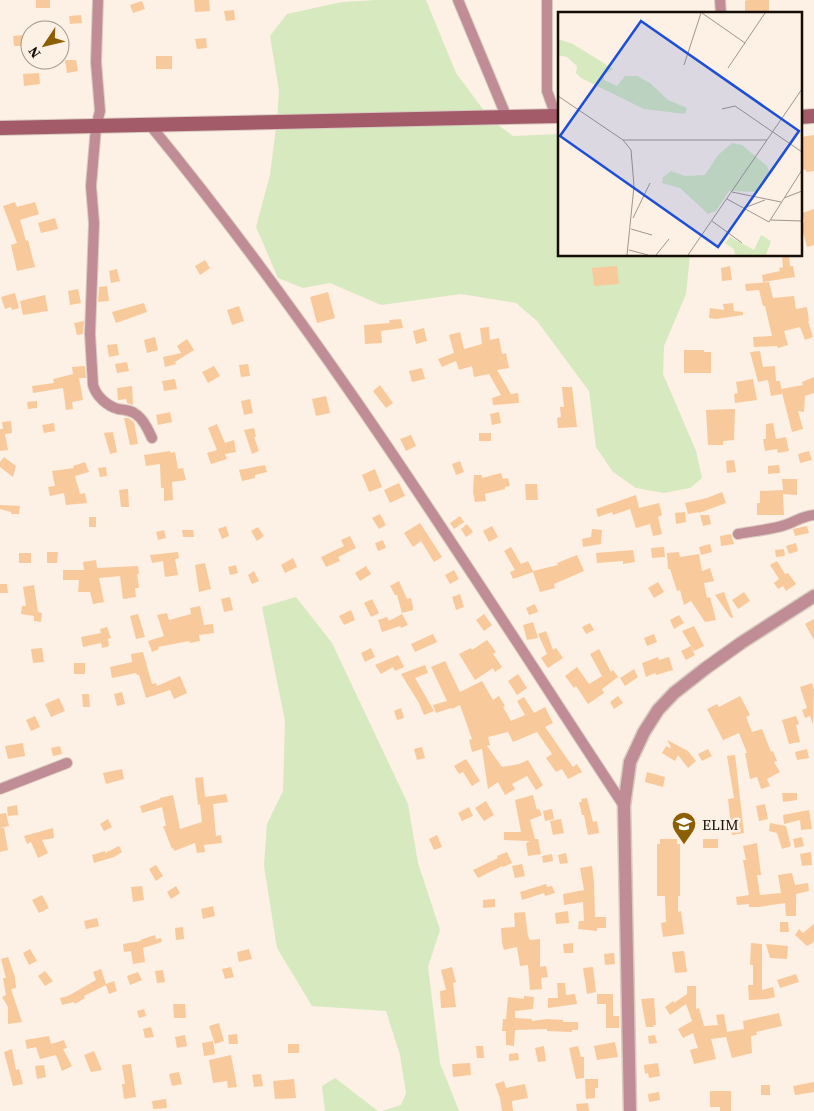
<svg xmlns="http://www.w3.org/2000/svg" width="814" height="1111" viewBox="0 0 814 1111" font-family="'Source Serif 4',serif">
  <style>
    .green { fill: #d7e9be }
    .building { fill: #f8c99b }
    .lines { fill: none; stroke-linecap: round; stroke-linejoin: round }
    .minor-casing { stroke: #d8ccc1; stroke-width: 12 }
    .tertiary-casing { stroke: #d8ccc1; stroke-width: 15 }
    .secondary-casing { stroke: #d8ccc1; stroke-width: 16 }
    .minor { stroke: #c08d96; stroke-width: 10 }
    .tertiary { stroke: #c08d96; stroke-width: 12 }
    .secondary { stroke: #a35b6a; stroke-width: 14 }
    .labels { text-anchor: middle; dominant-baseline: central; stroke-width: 5; stroke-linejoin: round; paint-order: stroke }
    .poi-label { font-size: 15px; fill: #150e07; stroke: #fdf0e4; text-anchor: start }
    .inset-road { fill: none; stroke: #a0968c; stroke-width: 1 }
    .view { fill: #1d4ed8; fill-opacity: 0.15; stroke: #1d4ed8; stroke-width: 2.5 }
    .inset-edge { fill: none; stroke: #150e07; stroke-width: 2.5 }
  </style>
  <rect width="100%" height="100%" fill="#fdf0e4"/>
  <path class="green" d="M377,0H426L456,73L491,120L513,136L559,134V255H690L686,294L664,346L663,374L696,451L702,478L690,488L664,493L636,488L613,472L596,447L589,391L537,321L516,303L461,294L381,305L330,283L303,288L278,278L256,227L270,175L277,120L279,91L270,36L287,14L342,2Z
    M296,597L332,643L408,804L418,863L440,930L428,967L440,1063L459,1111H382L401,1105L406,1093L400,1055L386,1011L312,1006L277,948L264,866L267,824L283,791L285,721L262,607Z
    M335,1078L378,1111H325L322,1086Z"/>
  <path class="building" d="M36,0H50V8H36Z
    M194,0H209L210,11L195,12Z
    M747,0H769V14H745V1Z
    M142,1L145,9L133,13L130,5Z
    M234,10L235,20L226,21L224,11Z
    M81,15L82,23L70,24L69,16Z
    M23,35V46H14L13,36Z
    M206,38L207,48L197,49L195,39Z
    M156,56H172V69H156Z
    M65,60H76L78,71L67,73Z
    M39,73L40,84L24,86L23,74Z
    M814,135V171L806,172V170L800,169V137Z
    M15,202L17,207L35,202L39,214L20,220L26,241L28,240L35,267L17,271L11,245L17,243L3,206Z
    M814,209V245L807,247L803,232H800V223L804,222L802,213Z
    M55,218L58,229L41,233L38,223Z
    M782,255H789L790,266H793L795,277L763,282L762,275L780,271L779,268L783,267Z
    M205,260L210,268L200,275L195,266Z
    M617,266L619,284L594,286L592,268Z
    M730,266L732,280L722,281L721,268Z
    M117,269L120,281L111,283L109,271Z
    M769,282L773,298L794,296L796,309L807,307L809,321H808L813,337L805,340L800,327L784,331L788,345L778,348L777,346L754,347L753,337L772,336L765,306H763L759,290L746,291L745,284Z
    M107,286L109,301L98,302L99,287Z
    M78,289L81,303L70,305L68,291Z
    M328,292L335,318L317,323L310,297Z
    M15,293L19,308L12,310L11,307L5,309L1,297Z
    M45,295L48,311L23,315L20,301Z
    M144,303L147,312L116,323L112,312Z
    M733,303L734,311L743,312V315L716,319L709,318L710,308L724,310L723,304Z
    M239,306L244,321L232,325L227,310Z
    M401,319L403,328L381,331L382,343L365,344L364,325L390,323L389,320Z
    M84,321L83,334L77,335L74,323Z
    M489,327L490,340L499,338L502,354L506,353L509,368L497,370L511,394L518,393L519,403L493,405L492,398L501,395L489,374L474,377L472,366L459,370L456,361L442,367L438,359L454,353L449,335L460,332L464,349L482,344L480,328Z
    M424,328L427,341L416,344L413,331Z
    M155,337L158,350L147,353L144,340Z
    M187,339L194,350L175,362L176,364L165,367L163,357L181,353L177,346Z
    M117,344L119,355L109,357L107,345Z
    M684,350H704V352H711V373H684Z
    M760,351L763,367L775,366L776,381H780L782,394L771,396L768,380L758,382L750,352Z
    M127,362L129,371L117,373L115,364Z
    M248,364L250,376L241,377L239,365Z
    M85,366L86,378H79L83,400L72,402L73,409L66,410L63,388L33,393L32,386L54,383L53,379L73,374L72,367Z
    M214,366L220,376L208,383L202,372Z
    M422,368L425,379L412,382L409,371Z
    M814,377V393L805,396L804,412L798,411L803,429L792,432L781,389L803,385L802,382Z
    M175,379L177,389L164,391L162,381Z
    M753,379L757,400L735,403L734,394L738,393L736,382Z
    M380,385L393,403L386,408L373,391Z
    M132,386L133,405L127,403L126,399L118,400L117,388Z
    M562,387H572L577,427L558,428L557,418L561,417L560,407H564Z
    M326,396L330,413L316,416L312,399Z
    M250,399L253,413L244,415L241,401Z
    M37,401V408L28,409L27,402Z
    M735,409L734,440L723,441V445H708L706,410Z
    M170,412L172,422L158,425L156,415Z
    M499,412L501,423L492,425L490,414Z
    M124,418H128L134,422L138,444L130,445Z
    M11,421L12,433L5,434L8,450L0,451V429H3L2,422Z
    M54,423L55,431L44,433L42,425Z
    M773,423L776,439L786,437L789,451L778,453L777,449L765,451L763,439H766V424Z
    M217,424L225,443L234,440L236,452L225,454L227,459L211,464L207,453L217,450L208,428Z
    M254,428L256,437H254L259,451L252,454L244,430Z
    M113,432L117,452L110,454L104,433Z
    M479,433H491V441H479Z
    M411,435L416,446L406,451L400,439Z
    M170,451L171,453L175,452L178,469L183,468L186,480L172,482L173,500L164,501V488H161L160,464L146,466L144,455Z
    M809,451L812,460L800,463L798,454Z
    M4,457L16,466L13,477L0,467V462Z
    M734,460L736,472L727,473L726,461Z
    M460,461L464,472L456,475L452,464Z
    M85,462L89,472L75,476L80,494L85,493L87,503L66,505L64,493L50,496L48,487L55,486L52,471L74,468L73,466Z
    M265,465L267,472L255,475V478L242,481L239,470Z
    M779,465L780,473L768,474V466Z
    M106,467L107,476L100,477L98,468Z
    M375,469L382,487L369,492L362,475Z
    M501,473L503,479L508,478L510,486L505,487V489L485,494L486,501L475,502L473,492L474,475H482V478Z
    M782,479H797V495L783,494L784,515H757V503H760V491L783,490Z
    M399,483L405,496L390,503L384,490Z
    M525,484H537L538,500H526Z
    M128,489L129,507H121L119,490Z
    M722,492L726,503L699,513V512L688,514L685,503L707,498Z
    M636,495L639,508L659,503L662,515L658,517L662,534L653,536L650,524L636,528L630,509L613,515L612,512L598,517L596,509Z
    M0,505L20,506L19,514H11V512L0,509Z
    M685,512L686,522L676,524L675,513Z
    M380,514L386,525L379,529L372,518Z
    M700,515H709L711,524L703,526Z
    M460,516L464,522L454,529L450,523Z
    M89,517H96V527H89Z
    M420,523L442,557L434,562L421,541L413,547L404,533Z
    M467,524L473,532L466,537L461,529Z
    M226,526L229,536L222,539L218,529Z
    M492,526L498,537L489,542L483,531Z
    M807,526L809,533L795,536L793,529Z
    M258,527L264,536L257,541L251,531Z
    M592,529L602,530L601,544L583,547L582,539L591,537Z
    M164,530L166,538L158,540L156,532Z
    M182,530H193L194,537H183Z
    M731,534L734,544L721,546L720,536Z
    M350,536L356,548L338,557L340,561L326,567L321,557L344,546L341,540Z
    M383,540L386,548L378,551L375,543Z
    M796,543L798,551L789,554L786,546Z
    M710,544L712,552L701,555L699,547Z
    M511,547L521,564L528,561L533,571L558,565L557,563L577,555L584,571L554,584L555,588L540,592L533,572L513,579L510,572L515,570L504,551Z
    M664,547L665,557L652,558L651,548Z
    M784,549L785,556L776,557L775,550Z
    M633,550L635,562L623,564V561L597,563L596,553Z
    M47,552H58L57,563H47Z
    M178,552L179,558L175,559L178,575L165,577L163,561L152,563L150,555Z
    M679,552L680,557L699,554L702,571L710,568L714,581L704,583L707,598L710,597L716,620L705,622L691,601L684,605L680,590L677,591L670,569H668L667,553Z
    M19,553H31V563H19Z
    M293,558L297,567L285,573L281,565Z
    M96,560L97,568L138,566L139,574H137L139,588H135L136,597L123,599L120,576L99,578L104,602L93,604L90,592H78L79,580H63V570H84L83,562Z
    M777,561L785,574L788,573L796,584L786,591L783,586L778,589L774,583L779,579L770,565Z
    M205,563L211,589L199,592L195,565Z
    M236,565L238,573L230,575L228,567Z
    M366,566L371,574L360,581L355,573Z
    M454,570L459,579L450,584L445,575Z
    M254,571L259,581L252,584L248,575Z
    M399,581L407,599L411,598L413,607V610L402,613L397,595H395L390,586Z
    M658,582L664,592L654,598L648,588Z
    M0,584H7L8,593H0Z
    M34,585L38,612L42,613L41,622L34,621V616L21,614L22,606H26L23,587Z
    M724,592L733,617L731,618L715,595Z
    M744,592L750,601L738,609L732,600Z
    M460,594L464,607L456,610L452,597Z
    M230,597L233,610L224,612L221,599Z
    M372,599L379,613L371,617L364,603Z
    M535,604L538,612L529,615L526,608Z
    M200,606L204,625L213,624L214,633L199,635L200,641L190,643L189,641L158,647L159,649L152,652L148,641L164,636L157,615L167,613L169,620L191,614L190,608Z
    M351,610L355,620L344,625L339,616Z
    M138,614L145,637L136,639L130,616Z
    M402,614L408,625L401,628L400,626L382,632L378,620L387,617L389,621Z
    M484,614L492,625L484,631L476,620Z
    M679,615L684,623L674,629L670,620Z
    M814,619V640L805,624Z
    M533,622L538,638L527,640L523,625Z
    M590,623L594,630L586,634L582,627Z
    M694,626L704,646L694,651L682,631Z
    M107,627L111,638L108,639L109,646L102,648L101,643L83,647L81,637L101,633L100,629Z
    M546,631L553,650L556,648L563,658L548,668L541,658L547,654L538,634Z
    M433,634L437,642L415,652L411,644Z
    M654,634L657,642L647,646L644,638Z
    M487,640L496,652L493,654L502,667L495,672L493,668L475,680L459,654L471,648L472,650Z
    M691,646L695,655L686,660L681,651Z
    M42,648L44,662L33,663L31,649Z
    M371,648L375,657L365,662L361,653Z
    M599,649L611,672L613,670L618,677L602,689L604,693L588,704L576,686L574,688L565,676L577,667L589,684L602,676L590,654Z
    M143,652L152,684L156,683L157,686L180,676L187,693L174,699L170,690L146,698L139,675H137L136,673L112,678L110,667L132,662L131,654Z
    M398,655L404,667L395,671L393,667L381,674L375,665Z
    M658,657L659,660L669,657L673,670L656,675L655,673L646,677L642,663Z
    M445,661L460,692L482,681L493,700L499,696L505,706L503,707L511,721L525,715L517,701L524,697L534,713L545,707L553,723L545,727L573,767L577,764L582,772L568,779L562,769L556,772L546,758L552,754L537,732L513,742L508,732L488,737L490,745L487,746L502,767L519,764L528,760L543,785L536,790L527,776L512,784L515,789L505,795L498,782L488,789L482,749L472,752L469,740L472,739L460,705L452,709L451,708L436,713L433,705L447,701L431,667Z
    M74,663H85V674H74Z
    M425,665L428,673L415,678L434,711L424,715L419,703L401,674Z
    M634,669L638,677L625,686L620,678Z
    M518,674L527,688L517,695L508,681Z
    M812,683L814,690L813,725L810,716L805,718L802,710L807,708L800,687Z
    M122,692L125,704L117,706L114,694Z
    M82,694H89L90,707H83Z
    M618,696L623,703L614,709L610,702Z
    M740,696L750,715L746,717L752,732L762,729L771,752L773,751L777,761L774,762L780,772L767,779L770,786L761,789L757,777L750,779L745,753H747L739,733L723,740L707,709L717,704L719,707Z
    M59,698L65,711L51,717L45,704Z
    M401,708L404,718L397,720L394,711Z
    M35,716L40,727L31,731L26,720Z
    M796,716L799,724L796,725L800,742L789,744L782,720Z
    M667,740L688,751L696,761L688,768L678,755L675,761L662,753L666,746L670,748L671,747Z
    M23,743L25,756L8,759L5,746Z
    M60,746L62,754L53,756L51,748Z
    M422,747L425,758L417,760L414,749Z
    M708,749L712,756L702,761L698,754Z
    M807,749L809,758L797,760L795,752Z
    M735,755L744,833L732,835L728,799L734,798L727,756Z
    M466,759L480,781L472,786L463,772L459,774L454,766Z
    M122,769L124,779L106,784L103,773Z
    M647,772L665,777L663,787L645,782Z
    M203,777L205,797L226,794L228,802L213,804L216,836L221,835L222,843L204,845L205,852L197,853L195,843L174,851L173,847L172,849L163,826H166L162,807L142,813L140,806L160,799V798L173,795L180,829L202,822L200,804L198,805L195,778Z
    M782,793H797V800L783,802Z
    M533,795L537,810L539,809L542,815L530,820L535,839H538L541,854L528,856L526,843L530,841L504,840V832H521L515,800Z
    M587,798L593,822L597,821L599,833L588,835L584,815H582L579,802H582L581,799Z
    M486,801L494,815L484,821L475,808Z
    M765,804L768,819L759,821L756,806Z
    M17,805L18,815L8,816L7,807Z
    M469,807L473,816L462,821L458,813Z
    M552,809L554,819L545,821L543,811Z
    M809,810L812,829L801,830L800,820L784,824L783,815Z
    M6,813L9,826L0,828V814Z
    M108,819L112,827L104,831L100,824Z
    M561,819L564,833L553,835L550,821Z
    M770,823L786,826L791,846L782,849L777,833L769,831Z
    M0,828H4L8,850L0,852Z
    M53,828L54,838L42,840L48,853L38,858L31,842L27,844L24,836Z
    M437,835L442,847L434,850L429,839Z
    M802,837L804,846L795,848L793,839Z
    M660,839H677V844H680V896H678V912L681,911L684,934L663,937L661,923L666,922L665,896H657V844H660Z
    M703,839H718V848H703Z
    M757,843L761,875H757L760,895L781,893L778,875L792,873L795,885L808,883L809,891L796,894V916H786L785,903L759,907H749V904L737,905L736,897L749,895L743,860H746L743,846Z
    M119,846L122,852L114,857L94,863L92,855L105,851V853Z
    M507,852L512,863L503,867L502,866L478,878L473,870L498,858L497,856Z
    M811,852L812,865L802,866L800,854Z
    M566,853L568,863L560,864L558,855Z
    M552,854L553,861L543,863L542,856Z
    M522,864L525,876L515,878L512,866Z
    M156,865L163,876L156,881L149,869Z
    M592,866L594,882L595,917H606V928H597V931L578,929L579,921H584L583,902L564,905L563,894L584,890L580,868Z
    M546,884L547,887L552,886L555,893L545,896L544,893L522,900L520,892Z
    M142,886L144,900L133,902L131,887Z
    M176,886L180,893L171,899L167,892Z
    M42,895L49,908L39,913L32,900Z
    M495,899V907L483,908V900Z
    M213,906L215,916L203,919L201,909Z
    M568,911L569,923L556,924L555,913Z
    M525,912L528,936L530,940L540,939V967L546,966L548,977L541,978L542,989L530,990L528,965L520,966L517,947L504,950L502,943L501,928L515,927L514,913Z
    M97,918L99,926L86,929L84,921Z
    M780,922H788L789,932H780Z
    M814,924V942L807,946L795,935L799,929L803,933Z
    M183,927L184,939L176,940L175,928Z
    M155,935L156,939L161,938L162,942L143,948L145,962L133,964L131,951L124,952L123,944L141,941L140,940Z
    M573,943V953H564L563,944Z
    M751,943L762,944V990L773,987L775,997L767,999L749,1000L748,985H753V965H750Z
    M766,944L788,946L787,959L770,958Z
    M30,949L37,961L29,965L23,953Z
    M249,949L252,959L239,962L237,952Z
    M684,951L687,972L675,973L672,952Z
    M614,953L615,964L605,965L604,954Z
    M8,957L15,977L16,988L11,989L22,1022L8,1024V1007L2,997L6,995L3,978H6L1,959Z
    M231,967L234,977L225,979L222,969Z
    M452,967L456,982L453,983L456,1007L441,1008L440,991L446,990L441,970Z
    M593,967L596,992L587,994L583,968Z
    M101,969L106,984L114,981L117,991L109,994L106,985L84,996L85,998L75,1004L74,1002L62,1005L60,998L68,996L96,980L93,972Z
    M163,970L165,982L157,983L155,971Z
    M45,971L53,981L45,986L38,976Z
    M138,972L142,980L130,985L127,976Z
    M796,974L799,982L780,988L777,980Z
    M557,983H565L566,995L575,994L577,1004L548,1008V998H558Z
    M687,986H696V1009L699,1008L704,1026L718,1025L716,1015L724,1014L727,1032L744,1029L743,1021L779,1013L782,1026L756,1032L757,1035L751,1036L752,1053L732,1058L726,1037L711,1039L716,1059L694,1064L690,1050L698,1048L693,1033L683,1038L678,1029L692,1021L686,1004L670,1015L665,1007L673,1001L674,1003L687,994Z
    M597,994H613V1016H619V1028H606V1004H597Z
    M524,996L534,997L533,1009L515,1011V1018L532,1019V1021L547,1019L563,1020V1022H578V1030H572V1032L547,1031V1029L515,1030L514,1046L506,1045V1031H502L503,1019H506L508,997L524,999Z
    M654,998L656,1025H653L654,1027H646L641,999Z
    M173,1004H185L186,1018H174Z
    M144,1009L146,1016L139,1018L137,1011Z
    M219,1023L224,1041L215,1044L209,1026Z
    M151,1027L154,1037L145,1038L143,1029Z
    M237,1034L238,1044H229L228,1035Z
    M185,1035L187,1046L177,1048L175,1037Z
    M655,1035L657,1043L649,1044L648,1036Z
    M49,1036L51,1044L64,1040L67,1048L63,1049L72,1066L62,1071L56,1055L40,1059L36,1047L27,1049L25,1040Z
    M213,1041L215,1054L204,1056L202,1043Z
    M615,1042L618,1057L597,1060L594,1046Z
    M288,1044H299V1053H288Z
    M476,1046H483L484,1058H477Z
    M544,1046L546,1061L538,1062L535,1048Z
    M578,1046L581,1057H584V1078L576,1079L569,1048Z
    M12,1049L16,1070L19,1069L23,1084L13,1086L4,1052Z
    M94,1051L102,1070L91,1072L84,1055Z
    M518,1053L519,1060L509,1061V1054Z
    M231,1055L237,1087L228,1088L227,1081L213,1083L209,1060Z
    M470,1063L471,1075L453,1077L452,1064Z
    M658,1063L660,1076L649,1078L648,1073L645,1074L644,1065Z
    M131,1064L136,1097L124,1099L122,1084H125L122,1065Z
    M44,1065L46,1077L37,1079L35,1066Z
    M179,1072L182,1084L172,1086L169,1074Z
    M261,1074L263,1086L254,1087L252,1075Z
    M294,1079L296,1098L275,1099L273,1081Z
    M585,1079H598V1088H595V1098L586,1099Z
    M504,1081L506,1088L525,1084L528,1098L512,1101L513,1111H502L500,1098L495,1084Z
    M814,1082V1092L795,1095L793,1086Z
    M761,1085H770V1095H761Z
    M710,1091H731V1111H720V1107H710Z
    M659,1092L660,1100L649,1102L648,1094Z
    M166,1099L167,1108L153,1109L152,1101Z
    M588,1103L589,1111H577L576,1104Z"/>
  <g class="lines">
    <defs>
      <path id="minor" d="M98,0L96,62L100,111L96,127L91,186L94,223L90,334L93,385C96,396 107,406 118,409C125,410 131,410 137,415C145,421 148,430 152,438
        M458,0L507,118
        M547,0V91L556,116
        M720,0L721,14
        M150,125C326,339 472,575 624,806
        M738,534C753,531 770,530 785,525C795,522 802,516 814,515
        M0,789L67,763"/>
      <path id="tertiary" d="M630,1111L624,806L630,762L644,732L658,710L674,693L706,668L741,643L814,596"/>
      <path id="secondary" d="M800,117L814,116
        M0,128L559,116"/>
    </defs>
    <use href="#minor" class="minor-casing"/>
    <use href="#tertiary" class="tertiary-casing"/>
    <use href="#secondary" class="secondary-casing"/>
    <use href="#minor" class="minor"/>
    <use href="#tertiary" class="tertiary"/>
    <use href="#secondary" class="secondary"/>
  </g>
  <defs>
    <symbol id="school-pin" viewBox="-11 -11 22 30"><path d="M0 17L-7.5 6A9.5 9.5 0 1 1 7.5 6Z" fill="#8d5f05" stroke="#fdf0e4"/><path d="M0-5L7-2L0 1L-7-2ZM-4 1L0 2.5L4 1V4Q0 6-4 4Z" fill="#fff"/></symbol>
  </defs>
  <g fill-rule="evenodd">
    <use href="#school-pin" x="670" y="810" width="28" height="38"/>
  </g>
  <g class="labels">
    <g class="poi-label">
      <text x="702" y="824">ELIM</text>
    </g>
  </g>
  <g transform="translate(558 12)">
    <rect width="244" height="244" fill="#fdf0e4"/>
    <path d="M0,27L15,32L55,57L46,63V68L59,74L67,64H79L92,71L110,88L129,96L127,102L86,97L23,66L18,61L19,54L9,45L0,43ZM174,131L184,133L209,154L211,159L199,180L171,179L158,199L150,202L122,176L104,171L105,165L113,159L127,164L147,163L160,143ZM203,223L213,229L208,243H177L176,237L167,231L172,225L196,238Z" fill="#d7e9be"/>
    <path class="inset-road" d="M144,1L187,31M126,53L143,1M170,56L207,1M0,84L65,128L73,138L76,174L69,243M164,97L177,94L244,140M65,128H209M174,180L223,190M226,186L244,179M169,187L211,210L244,158M186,196L207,188M75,206L92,171M213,208L244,209M154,209L184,231M73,217L94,223M71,238L90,243M98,243L111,227M130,243L244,77"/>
    <path class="view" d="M83,9L241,119L160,235L2,124Z"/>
    <rect width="244" height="244" class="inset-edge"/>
  </g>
  <g transform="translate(45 45) rotate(235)"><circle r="24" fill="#fdf0e4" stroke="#a0968c"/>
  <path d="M0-4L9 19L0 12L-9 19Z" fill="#8d5f05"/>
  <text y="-8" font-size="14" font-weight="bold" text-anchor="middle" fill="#150e07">N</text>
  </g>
</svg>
